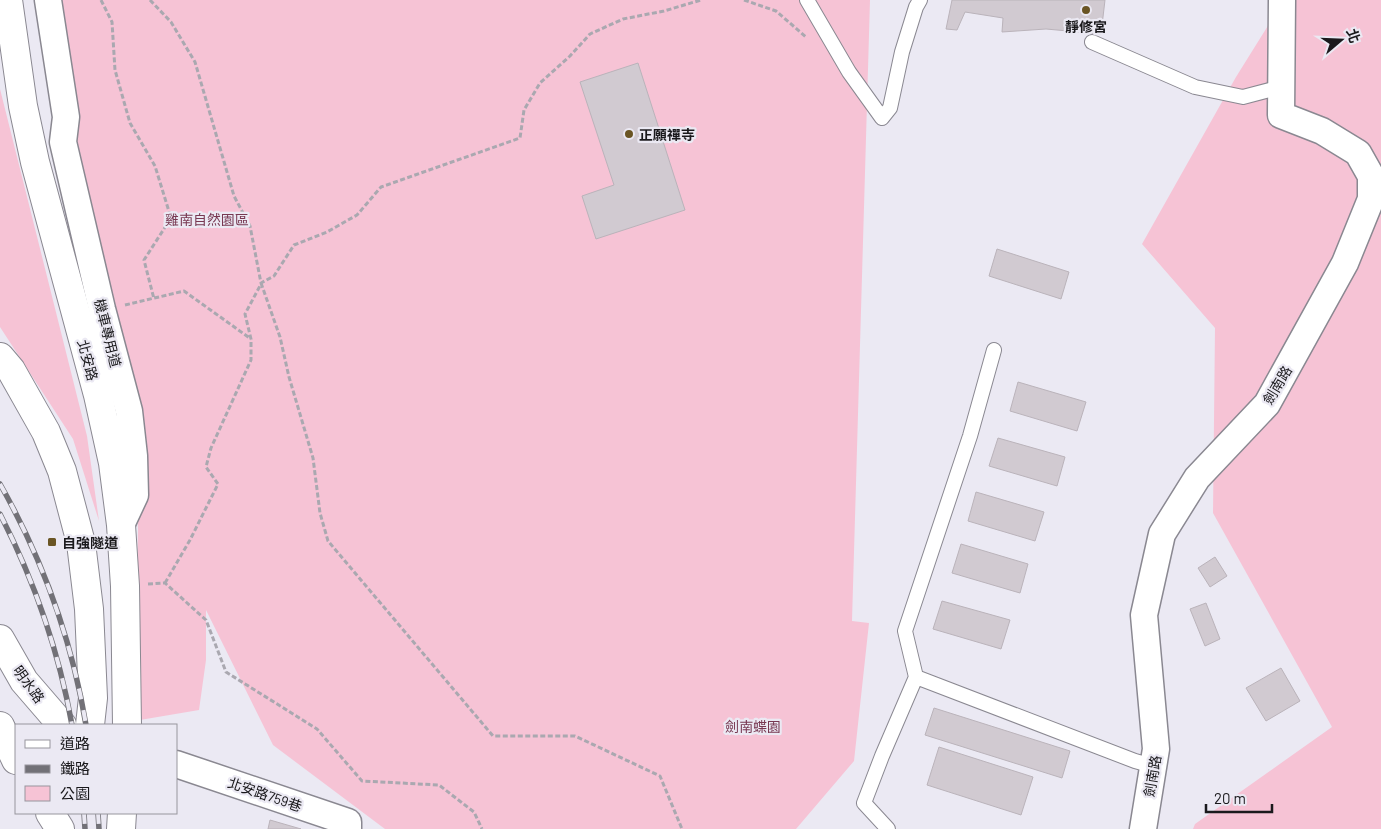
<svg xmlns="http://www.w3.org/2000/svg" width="1381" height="829" viewBox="0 0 1381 829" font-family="Barlow,'Noto Sans TC',sans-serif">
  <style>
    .green { fill: #f6c3d5 }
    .building { fill: #d1cad1; stroke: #bab3ba }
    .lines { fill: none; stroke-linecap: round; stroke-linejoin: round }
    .lane-casing { stroke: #8a8891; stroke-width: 16 }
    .street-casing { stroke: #8a8891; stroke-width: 29 }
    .secondary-casing { stroke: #8a8891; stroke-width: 30 }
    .path { stroke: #aaa8b0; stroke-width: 3; stroke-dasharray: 5 2.5; stroke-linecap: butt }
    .lane { stroke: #fff; stroke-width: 14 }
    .street { stroke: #fff; stroke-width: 26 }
    .secondary { stroke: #fff; stroke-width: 28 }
    .rail-casing { stroke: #727177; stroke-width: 5.5 }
    .rail { stroke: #ebe9f3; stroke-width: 4; stroke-dasharray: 11; stroke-linecap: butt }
    .poi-dot { fill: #6a5524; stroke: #ebe9f3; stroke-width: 2 }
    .labels { text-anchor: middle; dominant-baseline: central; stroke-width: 4.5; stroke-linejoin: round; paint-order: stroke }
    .poi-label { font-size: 14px; font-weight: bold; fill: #1a191c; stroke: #ebe9f3; text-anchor: start }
    .park-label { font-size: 14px; fill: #783852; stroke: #ebe9f3 }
    .street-label { font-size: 14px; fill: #1a191c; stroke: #ebe9f3 }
  </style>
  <rect width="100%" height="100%" fill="#ebe9f3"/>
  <path class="green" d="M54,0H870L852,621L869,623L854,761L796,829H385L273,745L206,610V660L199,710L134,721L138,529L136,484L92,241Z
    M1284,0H1381V829H1193L1195,824L1332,727L1213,513L1215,328L1142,244L1236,77Z
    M0,89L87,436L99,521L73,439L0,327Z"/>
  <path class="building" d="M952,0H1105L1101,34L1046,29L1002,32L1003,18L965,12L957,30L946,29Z
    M638,63L685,210L596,239L582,196L614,185L580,82Z
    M997,249L1069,272L1061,299L989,276Z
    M1018,382L1086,402L1077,431L1010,411Z
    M998,438L1065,457L1057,486L989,466Z
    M976,492L1044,512L1035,541L968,521Z
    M961,544L1028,564L1020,593L952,573Z
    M1215,557L1227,576L1210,587L1198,568Z
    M942,601L1010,620L1001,649L933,629Z
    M1206,603L1220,639L1205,646L1190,609Z
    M1281,668L1300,701L1266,721L1246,688Z
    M934,708L1070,751L1062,778L925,735Z
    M939,747L1033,777L1021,815L927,785Z
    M270,820L301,829H268Z"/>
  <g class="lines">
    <defs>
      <path id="lane" d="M807,0L849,72L882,118L890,108L902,52L916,7L920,0
        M1092,42L1195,87L1243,97L1281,87
        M994,350L970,436L905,631L916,677L1135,761L1153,766
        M888,829L864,803L882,756L916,677"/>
      <path id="street" d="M48,0L66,117L63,142L102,309L129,411L134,456L135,495L121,525
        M176,764L348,822V829
        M1143,829L1156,749L1144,615L1162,534L1197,478L1267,404L1345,263L1371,199V176L1358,153L1322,131L1281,115L1282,0"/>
      <path id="secondary" d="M8,0L23,106L35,162L98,395L113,463L121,525L125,586L127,725
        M0,357L11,370L46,432L62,471L81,543L89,609L93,698L90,725
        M0,639L24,681L62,725
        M0,726L16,760
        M50,813L60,829
        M121,829L122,813"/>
    </defs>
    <use href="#lane" class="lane-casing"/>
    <use href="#street" class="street-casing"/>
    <use href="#secondary" class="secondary-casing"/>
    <path class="path" d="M101,0L112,22L115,70L130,123L155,166L171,218L144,260L154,299
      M150,0L171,22L195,62L234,196L250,226L261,283L274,276L294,245L327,232L357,215L381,187L520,138L524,110L540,83L570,56L590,34L623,19L664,11L701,0
      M744,0L776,11L806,37
      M261,283L280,337L289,377L313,458L320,513L328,541L493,736H575L660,776L682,829
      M125,305L184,291L251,339
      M165,583L190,540L218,484L206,467L211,448L251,360V339L245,314L261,284
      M148,584L165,583L206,620L226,672L317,729L362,781L439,785L474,812L482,829"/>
    <use href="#lane" class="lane"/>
    <use href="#street" class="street"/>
    <use href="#secondary" class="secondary"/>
    <defs>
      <path id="rail" d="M0,484C42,558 72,641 86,725
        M0,514C34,580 59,652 72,725
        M84,813L85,829
        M98,813L99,829"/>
    </defs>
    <use href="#rail" class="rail-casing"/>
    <use href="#rail" class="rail"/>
  </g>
  <g class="poi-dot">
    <circle cx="1086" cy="10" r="5"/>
    <circle cx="629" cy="134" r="5"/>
    <rect x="47" y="537" width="10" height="10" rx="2.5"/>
  </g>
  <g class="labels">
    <g class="poi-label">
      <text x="1086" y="26" text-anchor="middle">靜修宮</text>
      <text x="639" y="134">正願禪寺</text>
      <text x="62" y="542">自強隧道</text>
    </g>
    <g class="park-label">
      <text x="207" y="219">雞南自然園區</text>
      <text x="753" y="726">劍南蝶園</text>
    </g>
    <g class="street-label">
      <text transform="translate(108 333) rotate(76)">機車專用道</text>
      <text transform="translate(88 360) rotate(75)">北安路</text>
      <text transform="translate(1277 385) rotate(-59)">劍南路</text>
      <text transform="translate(29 684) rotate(54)">明水路</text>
      <text transform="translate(1152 776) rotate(-80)">劍南路</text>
      <text transform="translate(265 794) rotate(19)">北安路759巷</text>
    </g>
  </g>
  <rect x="15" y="724" width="162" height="90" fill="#ebe9f3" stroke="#97969d"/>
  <rect x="25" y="740" width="25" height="8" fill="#ffffff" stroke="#97969d"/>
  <text x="60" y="749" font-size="15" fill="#1a191c">道路</text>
  <rect x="25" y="765" width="25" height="8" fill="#727177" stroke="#97969d"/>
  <text x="60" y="774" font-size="15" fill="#1a191c">鐵路</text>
  <rect x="25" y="786" width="25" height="15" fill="#f6c3d5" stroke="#97969d"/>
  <text x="60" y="799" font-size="15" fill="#1a191c">公園</text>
  <g transform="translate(1341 40) rotate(71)" stroke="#ebe9f3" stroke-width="4" paint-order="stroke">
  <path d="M0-4L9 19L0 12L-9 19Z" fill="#1a191c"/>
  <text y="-8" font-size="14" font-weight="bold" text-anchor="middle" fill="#1a191c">北</text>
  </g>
  <path d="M1206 804v8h66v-8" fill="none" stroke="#1a191c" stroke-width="2.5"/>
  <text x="1214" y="804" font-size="15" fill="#1a191c" stroke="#ebe9f3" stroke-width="4" paint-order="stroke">20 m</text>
</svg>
